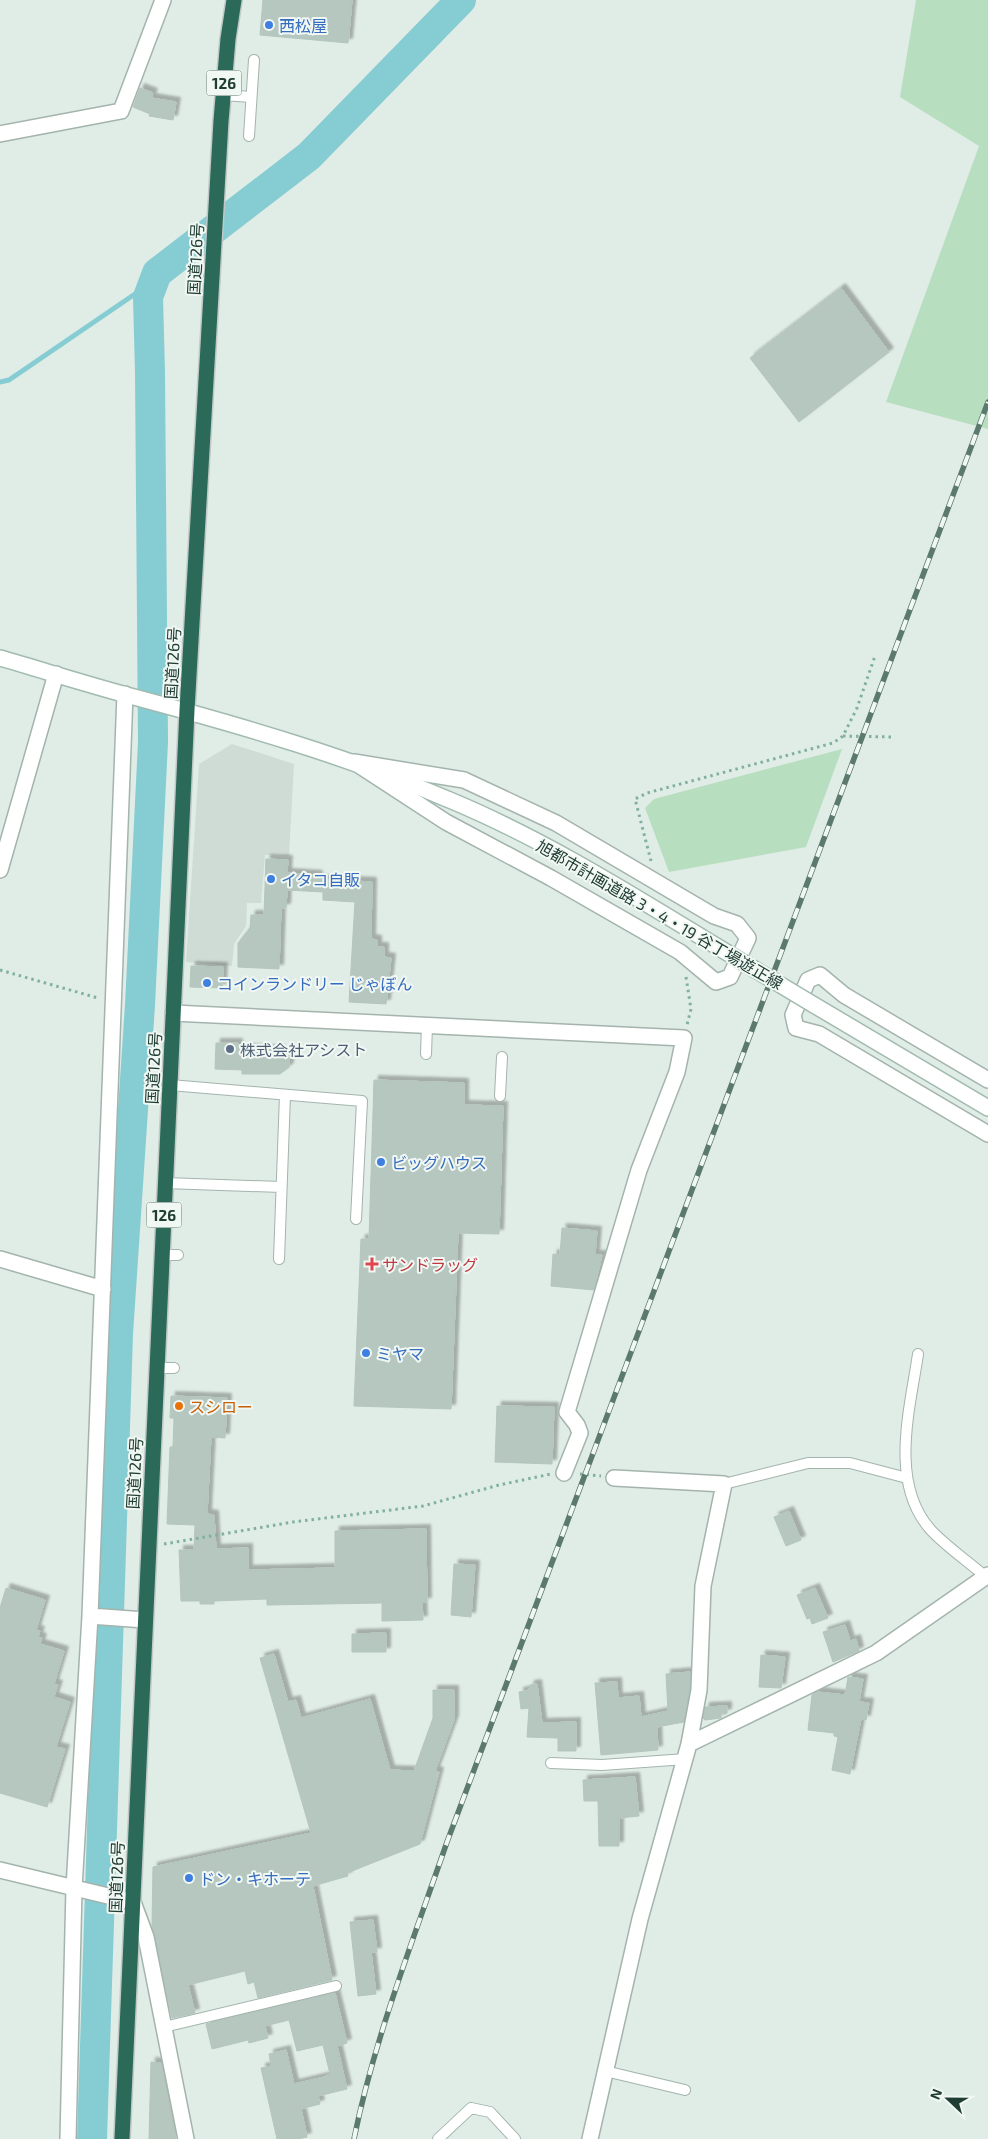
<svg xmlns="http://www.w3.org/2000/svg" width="988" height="2139" viewBox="0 0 988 2139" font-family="'Exo 2','Noto Sans JP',sans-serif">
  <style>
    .built { fill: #cfdcd5 }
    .green { fill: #b8dec0 }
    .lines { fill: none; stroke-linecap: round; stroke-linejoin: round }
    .stream { stroke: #86ccd3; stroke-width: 5 }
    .river { stroke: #86ccd3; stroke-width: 30 }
    .building { fill: #b6c7bf; stroke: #b3c6bd; filter: url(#shadow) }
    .lane-casing { stroke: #a3b4ad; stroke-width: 12 }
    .street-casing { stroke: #a3b4ad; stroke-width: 18 }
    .secondary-casing { stroke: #a1bbb0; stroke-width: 18 }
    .highway-casing { stroke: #c1c9c6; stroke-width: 18 }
    .path { stroke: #80b19e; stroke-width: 3; stroke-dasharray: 2.5 4; stroke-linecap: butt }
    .lane { stroke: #fff; stroke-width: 10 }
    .street { stroke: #fff; stroke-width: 15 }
    .secondary { stroke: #fff; stroke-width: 15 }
    .highway { stroke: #2b6a59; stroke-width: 15 }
    .rail-casing { stroke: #5b796f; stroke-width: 5.5 }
    .rail { stroke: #f1f8f4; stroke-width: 4; stroke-dasharray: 11; stroke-linecap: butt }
    .secondary-bridge-casing { stroke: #a1bbb0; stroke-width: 18; stroke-linecap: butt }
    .secondary-bridge { stroke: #fff; stroke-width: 15 }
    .shop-dot { fill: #3f7fe0; stroke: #f1f8f4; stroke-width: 2 }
    .service-dot { fill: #5c6f8a; stroke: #f1f8f4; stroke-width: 2 }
    .health-dot { fill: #e0444e; stroke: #f1f8f4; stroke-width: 2 }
    .food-dot { fill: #e8710a; stroke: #f1f8f4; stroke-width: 2 }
    .labels { text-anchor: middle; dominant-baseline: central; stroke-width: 4; stroke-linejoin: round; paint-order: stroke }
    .shield { fill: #f1f8f4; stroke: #5f756e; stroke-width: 1 }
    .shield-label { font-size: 15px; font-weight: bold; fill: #203d34 }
    .shop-label { font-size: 16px; fill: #366cbe; stroke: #f1f8f4; text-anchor: start }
    .street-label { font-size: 16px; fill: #203d34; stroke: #f1f8f4 }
    .service-label { font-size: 16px; fill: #4e5e75; stroke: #f1f8f4; text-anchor: start }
    .health-label { font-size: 16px; fill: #be3a42; stroke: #f1f8f4; text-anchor: start }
    .food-label { font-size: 16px; fill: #c56008; stroke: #f1f8f4; text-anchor: start }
  </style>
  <defs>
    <filter id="shadow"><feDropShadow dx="4.5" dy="-4.5" stdDeviation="1" flood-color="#0004"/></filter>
  </defs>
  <rect width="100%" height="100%" fill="#e0ece6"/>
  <path class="built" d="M232,744L294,764L289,856L265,855L261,903H247L246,926L234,944L232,966L186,962L199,764Z"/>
  <path class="green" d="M916,0H988V429L886,402L979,146L900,97Z
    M842,749L806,847L669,872L645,808L654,799Z"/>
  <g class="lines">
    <path class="stream" d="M0,382L9,380L154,281"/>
    <path class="river" d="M92,2139L118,1334L140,1005L153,742L150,372L148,297L157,273L309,156L461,0"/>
  </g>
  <path class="building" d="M263,0H352L348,43L260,35Z
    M140,88L153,93L151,98L176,102L173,120L149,116L150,114L133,107Z
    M841,288L889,352L799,422L750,358Z
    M266,859L288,860L287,873L318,875L317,879L372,882L371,939L377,940V947H384V957L391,958L386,1004L349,1002L355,902L323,900V892L287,890L286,908H281L279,969L238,967V943L250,928L251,915H264Z
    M191,966L223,967L222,988L190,987Z
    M216,1043H238V1048L280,1050L289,1056V1067L280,1074H242V1070L215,1069Z
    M374,1080L464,1083V1105L503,1106L499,1234L458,1233L451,1409L354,1406L361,1239H369Z
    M562,1228L597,1231L595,1255H602L594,1290L551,1286L553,1254L560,1255Z
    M171,1396L227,1398L225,1438L211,1437L207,1514L214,1515L216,1549L248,1548V1570L335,1568V1531L426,1529L427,1602H422L423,1620L382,1621V1603L267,1605V1599L214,1601V1604H200V1601H181L179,1550H194L195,1525L167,1524L170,1447H173L174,1418H170Z
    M497,1406L554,1407L552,1464L495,1462Z
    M789,1511L801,1540L786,1546L774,1517Z
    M454,1564L475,1565L471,1617L451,1615Z
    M6,1588L45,1600L36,1630L40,1631L38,1637L42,1638L40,1644L64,1651L54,1684L58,1685L54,1697L70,1702L56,1747L65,1749L47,1807L0,1793V1608Z
    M815,1588L828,1618L812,1624L810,1618L807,1619L797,1595Z
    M845,1625L850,1641L856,1639L859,1651L833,1662L823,1632Z
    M386,1633V1652H352V1634Z
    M274,1654L288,1702L296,1700L301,1718L370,1699L390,1770L414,1771L433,1718V1690H454V1720L435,1771L439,1772L420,1844L347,1873L348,1876L313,1886L332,1980L258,1998L254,1982L248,1984L245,1971L188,1985L195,2013L172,2018L152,1926L153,1867L311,1833L260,1658Z
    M761,1655L785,1657L781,1688L759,1687Z
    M690,1672V1689L684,1722L657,1727L658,1750L601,1755L595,1683L617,1682L618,1698L639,1696L641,1717L668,1711L666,1674Z
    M848,1677L863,1679L859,1702L869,1703L866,1720L861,1719L850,1774L832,1770L838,1737L834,1736V1733L808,1730L812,1695L817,1692L845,1695Z
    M537,1684L542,1723L576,1722V1751H558V1738L527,1737L529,1708L521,1709L519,1692L529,1690L530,1685Z
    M727,1706V1713L721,1714V1718L705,1720L703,1718L705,1707Z
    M635,1777L639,1816L619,1818V1846H599L598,1801H584L583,1780Z
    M373,1920L377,1952H371L376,1994L358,1996L350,1922Z
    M335,1993L347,2043L337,2046L347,2089L318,2096L320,2104L301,2109L307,2137L298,2139H277L261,2068L271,2066L269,2054L286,2050L294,2084L324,2077L330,2074L323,2045L297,2051L289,2020L265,2026L268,2038L249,2043L248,2040L212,2049L206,2024Z
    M151,2062L161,2063L176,2139H149Z"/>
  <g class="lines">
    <defs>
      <path id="lane" d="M223,95L251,97
        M249,136L254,60
        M426,1054L427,1025
        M170,1085L362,1101L356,1219
        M500,1096L502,1057
        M165,1183L281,1187
        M162,1255H178
        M279,1259L285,1095
        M918,1354C910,1409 889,1482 930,1529C943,1544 970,1563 986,1577
        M157,1368H174
        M724,1484L808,1463H850L907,1478
        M551,1763L602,1765L686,1759
        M164,2027L336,1986
        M605,2071L685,2090
        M438,2139L471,2108L490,2112L515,2139"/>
      <path id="street" d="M0,134L121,111L163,0
        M354,762L464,780L556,823L714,916L737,924L748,938L730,977L716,982L680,952L551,878L446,822Z
        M0,870L56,674
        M173,1013L684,1038L677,1072L639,1170L567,1412L577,1425L580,1433L564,1473
        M988,1080L844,995L820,975L808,980L793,1015L796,1028L819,1034L988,1134
        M0,1259L103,1289
        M90,1616L145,1620
        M689,1744L876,1653L988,1575
        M0,1870L133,1902L146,1937L186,2139
        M68,2139L74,1888L90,1616L125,694
        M590,2139L640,1919L689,1744L699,1690L703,1586L724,1484L614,1478"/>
      <path id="secondary" d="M0,658C45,671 89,685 134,697C242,726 349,757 452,801C550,842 640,900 731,955
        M814,1005L988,1108"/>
      <path id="highway" d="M122,2139L187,710L221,121L228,39L234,0"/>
    </defs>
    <use href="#lane" class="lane-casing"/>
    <use href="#street" class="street-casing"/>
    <use href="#secondary" class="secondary-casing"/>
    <use href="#highway" class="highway-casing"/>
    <path class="path" d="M843,736L891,737
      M651,861L635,799L647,793L833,743L843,736L857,708L875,656
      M0,970L98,998
      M686,977L691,1009L687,1025
      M580,1474L601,1476
      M164,1544L293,1522L423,1506L499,1485L551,1474"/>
    <use href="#lane" class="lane"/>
    <use href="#street" class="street"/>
    <use href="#secondary" class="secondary"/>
    <use href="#highway" class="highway"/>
    <defs>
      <path id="rail" d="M354,2139C374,2039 414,1938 447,1842L988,402"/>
    </defs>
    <use href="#rail" class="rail-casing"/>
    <use href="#rail" class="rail"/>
    <defs>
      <path id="secondary-bridge" d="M731,955L814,1005"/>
    </defs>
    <use href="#secondary-bridge" class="secondary-bridge-casing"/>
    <use href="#secondary-bridge" class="secondary-bridge"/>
  </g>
  <g class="shop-dot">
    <circle cx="269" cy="25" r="5"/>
    <circle cx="271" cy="879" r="5"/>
    <circle cx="207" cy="983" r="5"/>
    <circle cx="381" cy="1162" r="5"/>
    <circle cx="366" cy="1353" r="5"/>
    <circle cx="189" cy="1878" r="5"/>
  </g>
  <circle class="service-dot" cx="230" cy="1049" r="5"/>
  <path class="health-dot" d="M369.5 1256.5h5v5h5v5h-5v5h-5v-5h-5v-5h5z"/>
  <circle class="food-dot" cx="179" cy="1406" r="5"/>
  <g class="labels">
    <g class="shield">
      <rect x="206.5" y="70.5" width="35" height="25" rx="4"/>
      <rect x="146.5" y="1202.5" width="35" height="25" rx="4"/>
    </g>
    <g class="shield-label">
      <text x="224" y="83">126</text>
      <text x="164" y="1215">126</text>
    </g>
    <g class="shop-label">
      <text x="279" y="25">西松屋</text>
      <text x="281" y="879">イタコ自販</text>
      <text x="217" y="983">コインランドリー じゃぼん</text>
      <text x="391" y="1162">ビッグハウス</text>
      <text x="376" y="1353">ミヤマ</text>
      <text x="199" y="1878">ドン・キホーテ</text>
    </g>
    <g class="street-label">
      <text transform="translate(195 259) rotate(-87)">国道126号</text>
      <text transform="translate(172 663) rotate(-87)">国道126号</text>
      <text transform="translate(660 914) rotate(30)">旭都市計画道路 3・4・19 谷丁場遊正線</text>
      <text transform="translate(153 1068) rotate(-87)">国道126号</text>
      <text transform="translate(134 1473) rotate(-87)">国道126号</text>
      <text transform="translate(116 1877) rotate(-88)">国道126号</text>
    </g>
    <g class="service-label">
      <text x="240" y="1049">株式会社アシスト</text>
    </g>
    <g class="health-label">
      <text x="382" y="1264">サンドラッグ</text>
    </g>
    <g class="food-label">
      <text x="189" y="1406">スシロー</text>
    </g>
  </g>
  <g transform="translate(948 2099) rotate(292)" stroke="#f1f8f4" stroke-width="4" paint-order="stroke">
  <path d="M0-4L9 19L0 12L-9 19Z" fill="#203d34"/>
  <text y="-8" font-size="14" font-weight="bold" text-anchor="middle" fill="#203d34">N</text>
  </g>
</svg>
